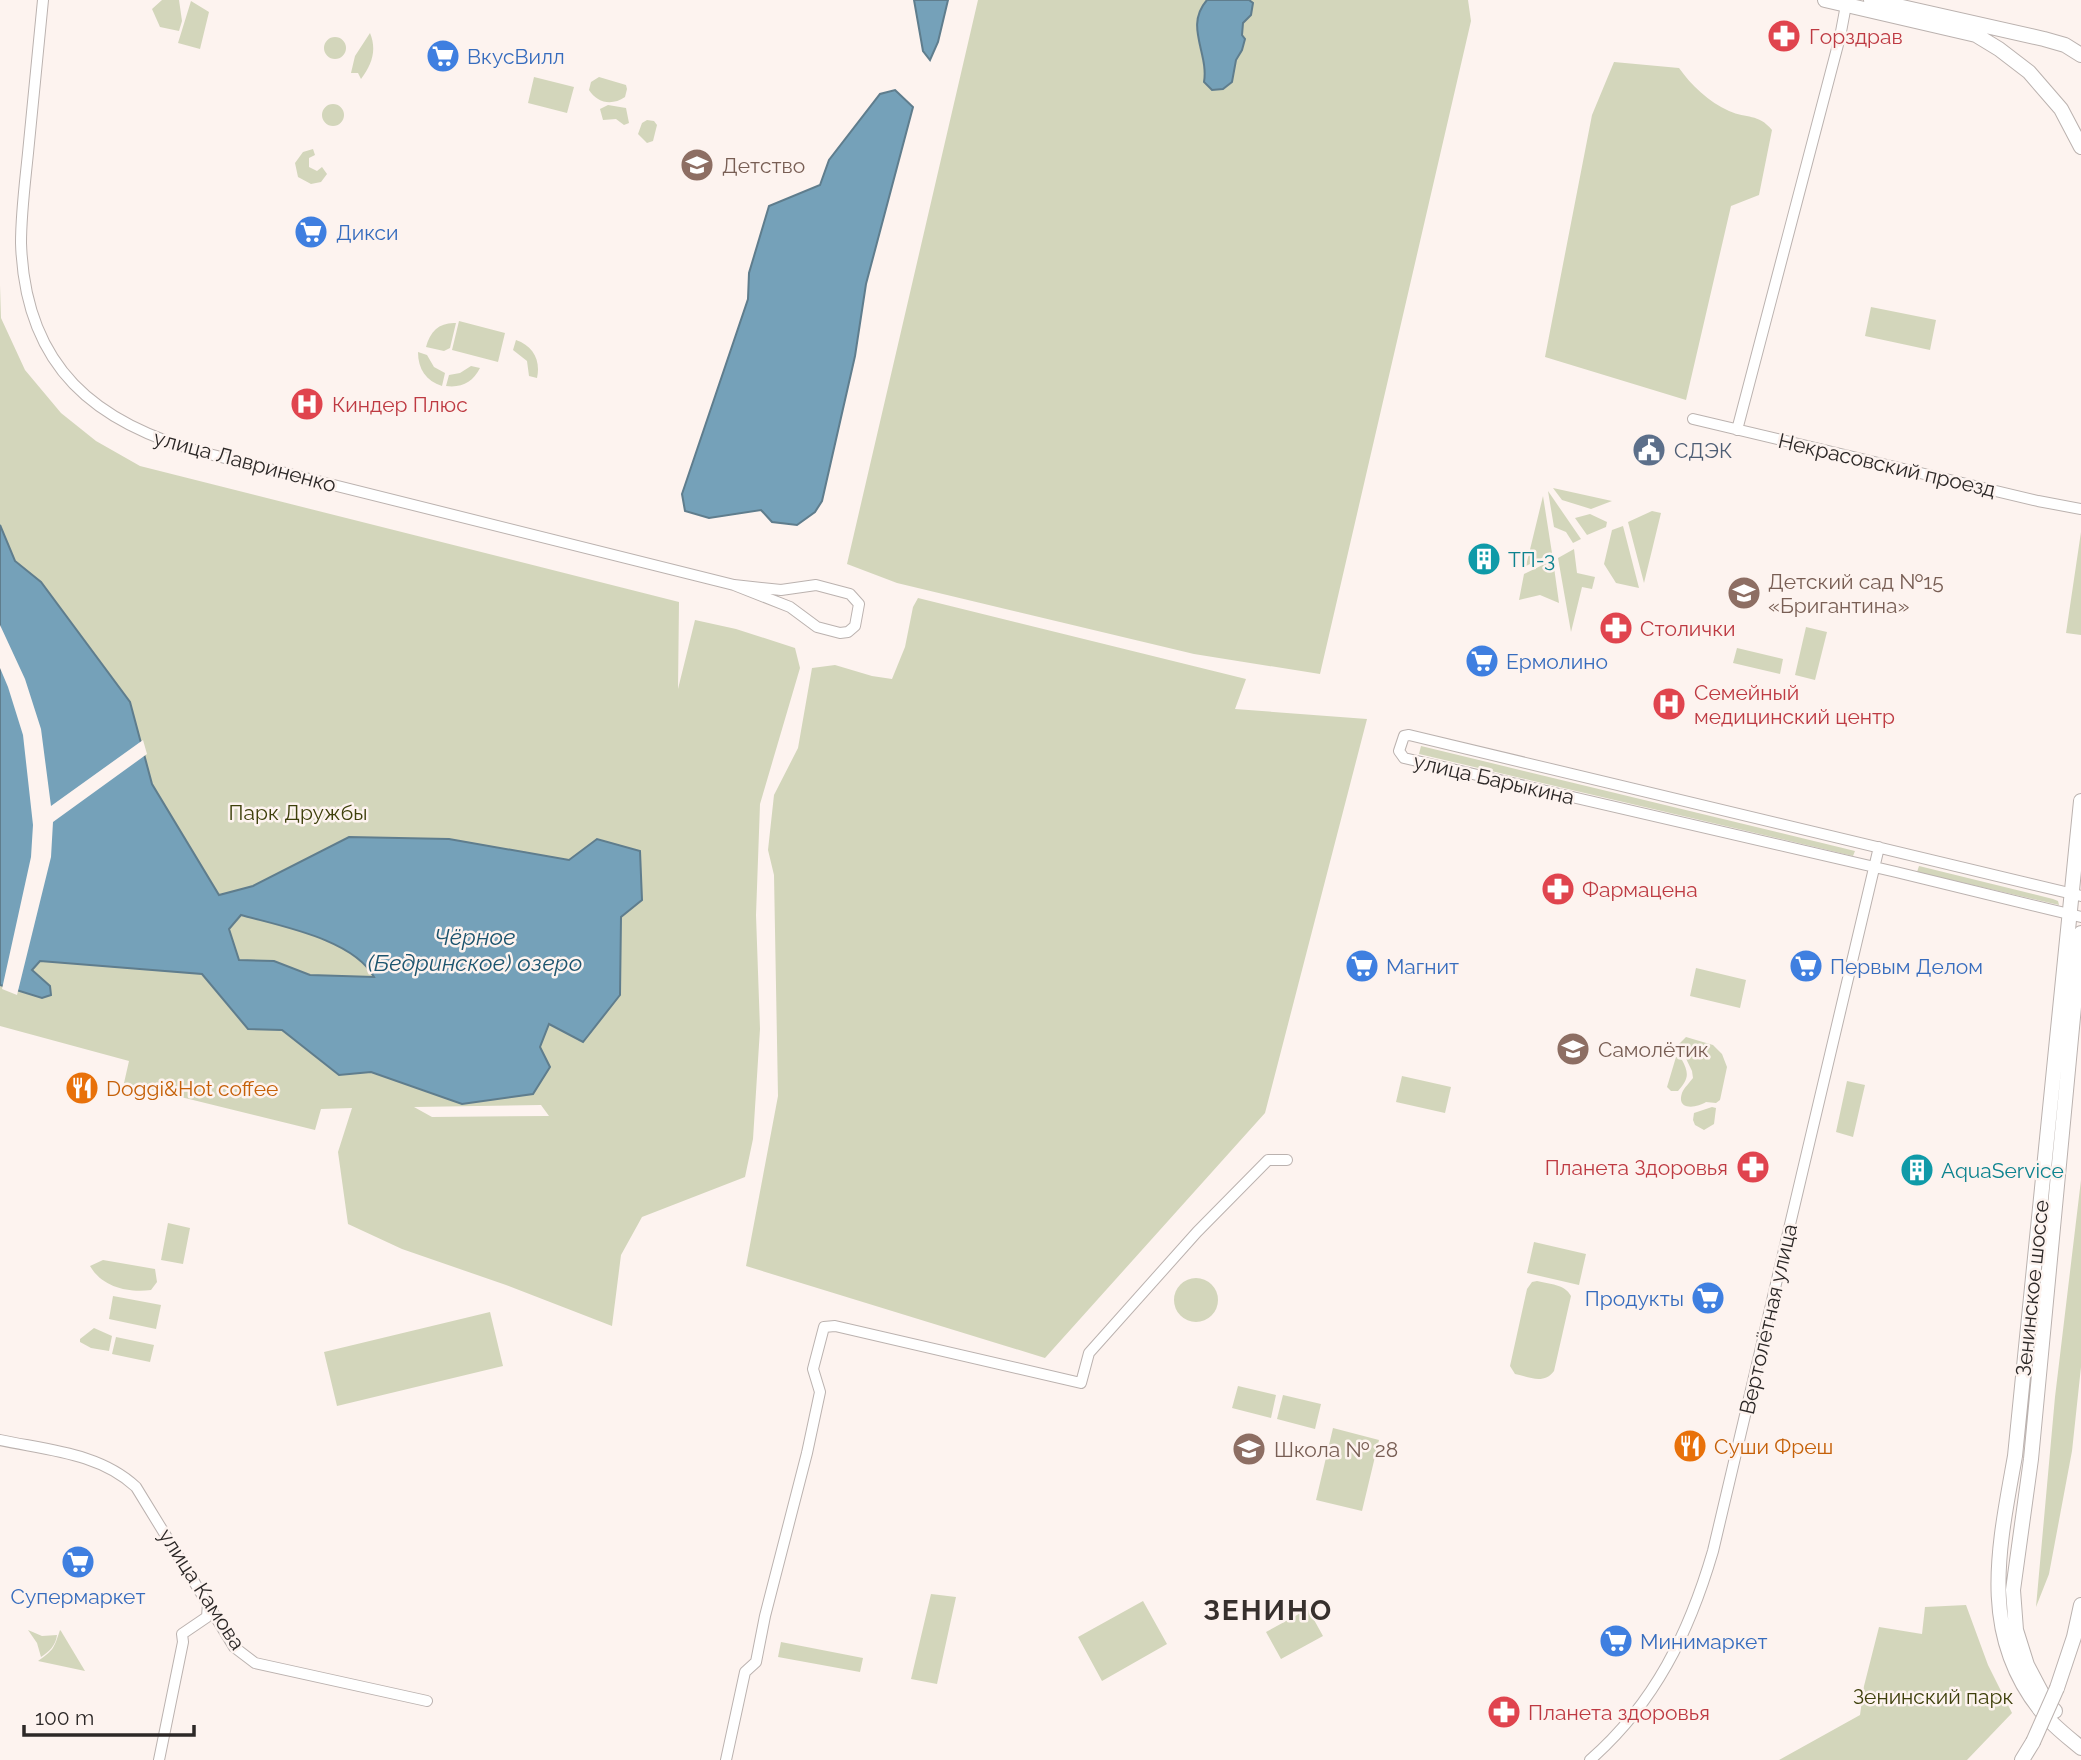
<svg xmlns="http://www.w3.org/2000/svg" width="2081" height="1760" viewBox="0 0 2081 1760" font-family="Raleway,sans-serif">
  <style>
    .green { fill: #d3d6bb; fill-rule: evenodd }
    .water { fill: #75a1b9; stroke: #5f7d8d; stroke-width: 2; fill-rule: evenodd }
    .pier { fill: #fdf3ef }
    .lines { fill: none; stroke-linecap: round; stroke-linejoin: round }
    .minor-casing { stroke: #bbb2af; stroke-width: 12 }
    .major-casing { stroke: #bbb2af; stroke-width: 16 }
    .minor { stroke: #fff; stroke-width: 10 }
    .major { stroke: #fff; stroke-width: 14 }
    .major-bridge-casing { stroke: #bbb2af; stroke-width: 16; stroke-linecap: butt }
    .major-bridge { stroke: #fff; stroke-width: 14 }
    .labels { text-anchor: middle; dominant-baseline: central; stroke-width: 5; stroke-linejoin: round; paint-order: stroke }
    .health-label { font-size: 21px; fill: #be3a42; stroke: #fdf3ef; text-anchor: start }
    .shop-label { font-size: 21px; fill: #366cbe; stroke: #fdf3ef; text-anchor: start }
    .education-label { font-size: 21px; fill: #785e54; stroke: #fdf3ef; text-anchor: start }
    .service-label { font-size: 21px; fill: #4e5e75; stroke: #fdf3ef; text-anchor: start }
    .street-label { font-size: 21px; fill: #2c2827; stroke: #fdf3ef }
    .culture-label { font-size: 21px; fill: #0d838f; stroke: #fdf3ef; text-anchor: start }
    .park-label { font-size: 21px; fill: #3e400b; stroke: #fdf3ef }
    .food-label { font-size: 21px; fill: #c56008; stroke: #fdf3ef; text-anchor: start }
    .water-label { font-size: 23px; font-style: italic; fill: #1c546e; stroke: #fdf3ef }
    .district-label { font-size: 28px; font-weight: bold; letter-spacing: 2px; fill: #37302d; stroke: #fdf3ef }
  </style>
  <rect width="100%" height="100%" fill="#fdf3ef"/>
  <path class="green" d="M162,0H179L182,21L179,31L160,27L152,9Z
    M978,0H1207C1184,26 1208,53 1204,82H1232L1236,60L1242,50L1243,23L1251,15L1253,3L1249,0H1468L1471,21L1320,674L1194,654L897,583L847,564Z
    M191,1L209,12L200,49L178,43Z
    M370,33C377,50 372,64 361,79L358,73H351L355,56Z
    M324 48a11 11 0 1 1 22 0a11 11 0 1 1-22 0Z
    M1614,62L1679,68C1691,85 1709,102 1729,111C1747,119 1758,113 1772,130L1759,195L1731,206L1686,400L1545,357L1592,115Z
    M534,77L574,87L567,113L528,103Z
    M599,77L626,85L627,89L625,97C612,106 597,103 589,90L591,82Z
    M322 115a11 11 0 1 1 22 0a11 11 0 1 1-22 0Z
    M608,105L626,108L629,123L624,125L616,119L603,120L600,109Z
    M647,120L654,121L657,125L653,141L647,143L638,134L642,123Z
    M313,149L315,155L309,158V167L317,171L322,167L327,174L321,182L311,184L298,177L295,163L303,152Z
    M0,285L1,318L25,370L61,413L96,441L140,466L679,602L678,689L695,620L736,629L795,648L800,668L760,804L756,915L760,1029L753,1139L745,1177L642,1217L621,1255L612,1326L506,1285L402,1249L348,1224L338,1152L352,1108L321,1109L315,1130L124,1083L129,1061L0,1026ZM541,1105L549,1116L432,1117L414,1107Z
    M1871,307L1936,320L1930,350L1865,336Z
    M459,321L505,333L498,362L452,350Z
    M456,323L450,348L444,351L426,347C430,331 440,322 456,323Z
    M516,340C533,346 541,360 537,378L529,376L527,361L513,350Z
    M418,352L427,355L434,367L445,373L442,386C426,381 418,369 418,352Z
    M471,366L480,368C473,382 462,388 446,386L449,375L460,373Z
    M1553,488L1612,501L1591,509L1562,500Z
    M1548,491L1581,539L1573,543L1566,532L1554,527Z
    M1543,496L1552,553L1526,566Z
    M1652,511L1661,513L1644,583L1628,522Z
    M1590,514L1607,522L1606,527L1587,535L1575,518Z
    M1623,526L1639,588L1616,583L1604,564L1612,530Z
    M2081,532V635L2066,633Z
    M1574,549L1577,573L1595,577L1592,589L1582,587L1571,632L1558,558Z
    M1553,560L1559,603L1540,595L1519,600L1524,574Z
    M918,598L1246,679L1235,709L1367,719L1265,1113L1045,1358L746,1266L778,1096L774,875L768,850L774,795L798,748L812,668L835,665L872,676L892,679L905,647L913,607Z
    M1806,627L1827,632L1815,680L1795,675Z
    M1737,648L1783,659L1780,674L1733,663Z
    M1421,746L1855,851L1853,856L1419,754Z
    M1919,866L2053,899L2058,901L2059,905L1917,872Z
    M1696,968L1746,980L1740,1008L1690,996Z
    M1686,1037L1713,1045L1722,1054L1727,1067L1720,1100L1716,1103L1706,1102C1697,1108 1676,1111 1682,1093C1684,1088 1690,1082 1693,1078L1692,1071L1679,1044Z
    M1676,1057L1682,1060C1689,1073 1689,1079 1678,1091H1671L1667,1087Z
    M1402,1076L1451,1087L1445,1113L1396,1102Z
    M1847,1081L1865,1085L1853,1137L1836,1132Z
    M1712,1107L1716,1108L1714,1124L1704,1130L1695,1125L1693,1120L1694,1113Z
    M2081,1180V1367L2072,1451L2049,1574L2036,1607L2055,1397Z
    M168,1223L190,1228L183,1264L161,1260Z
    M1534,1242L1586,1254L1579,1285L1527,1273Z
    M103,1260L155,1269L157,1282L151,1290C128,1293 102,1287 90,1266Z
    M1174 1300a22 22 0 1 1 44 0a22 22 0 1 1-44 0Z
    M1537,1281C1549,1284 1565,1284 1571,1296L1554,1371C1544,1385 1529,1377 1515,1374L1510,1366L1527,1289L1532,1282Z
    M113,1296L161,1305L156,1329L109,1319Z
    M490,1312L503,1366L337,1406L324,1352Z
    M94,1328L112,1336L109,1351L91,1348L80,1342V1339Z
    M116,1337L154,1345L150,1362L112,1354Z
    M1238,1386L1276,1395L1271,1418L1232,1408Z
    M1283,1395L1321,1404L1315,1429L1277,1419Z
    M1333,1428L1379,1440L1362,1511L1316,1500Z
    M931,1594L956,1597L937,1684L911,1679Z
    M1143,1601L1167,1644L1102,1681L1078,1637Z
    M1966,1605L1988,1665L2012,1713L1967,1760H1779L1860,1715L1864,1686L1879,1627L1922,1634L1925,1607Z
    M1308,1609L1323,1636L1281,1659L1266,1632Z
    M28,1630L42,1636L57,1635C56,1645 49,1652 41,1657L37,1643Z
    M60,1630L61,1631L85,1671L38,1661C54,1650 54,1648 60,1630Z
    M781,1642L863,1658L860,1672L778,1657Z"/>
  <path class="water" d="M914,0H948L938,42L930,60L923,51Z
    M1207,0H1249L1253,3L1251,15L1243,23L1242,35L1245,39L1242,50L1236,60L1232,82L1223,89L1212,90L1204,82C1209,53 1184,26 1207,0Z
    M895,90L913,107L866,284L855,356L822,501L815,512L797,525L772,522L761,510L709,518L685,511L682,494L748,299L749,273L769,206L820,185L829,160L880,94Z
    M0,525L15,561L41,582L130,702L152,784L219,895L253,886L349,837L449,839L569,860L597,839L640,851L642,900L621,917L620,995L583,1042L549,1024L540,1047L550,1067L533,1094L462,1104L371,1072L339,1075L282,1030L248,1029L202,974L40,961L32,970L50,986L51,995L42,998L0,985ZM241,915C280,926 353,939 374,977L310,975L274,961L239,960L229,929Z"/>
  <path class="pier" d="M0,625L25,679L41,729L51,806L143,740L147,754L53,822L51,857L17,995L2,989L31,857L33,825L23,735L8,687L0,668Z"/>
  <g class="lines">
    <defs>
      <path id="minor" d="M43,0C38,51 33,102 28,153C25,183 21,213 21,243C25,367 95,425 209,454L734,585L781,590L816,585L850,594L859,604L855,626L848,632L840,633L817,627L790,607L734,585
        M1693,419L2038,501L2081,509
        M1737,430L1840,37L1846,5
        M2081,896L1409,735L1404,736L1399,751L1404,758L1896,872L2081,917
        M0,1440C47,1450 100,1453 136,1487L234,1647L255,1663L427,1701
        M159,1760L183,1642L182,1634L207,1617L208,1603
        M726,1760L745,1672L756,1662L765,1616L807,1453L820,1392L813,1369L824,1327L835,1326L1081,1383L1089,1353L1197,1232L1268,1160H1287
        M1590,1760C1655,1703 1689,1633 1713,1551L1879,847"/>
      <path id="major" d="M1825,0L1976,35L1999,49L2029,72L2061,109L2081,147
        M1871,0L2044,39L2065,45L2081,55
        M2081,801L2015,1456C1999,1546 1978,1634 2042,1712C2053,1726 2068,1737 2081,1748
        M2057,1688L2074,1637L2081,1605
        M2055,1711L2047,1703L2027,1665L2016,1630L2013,1590L2031,1459L2081,933
        M2022,1760L2033,1742"/>
    </defs>
    <use href="#minor" class="minor-casing"/>
    <use href="#major" class="major-casing"/>
    <use href="#minor" class="minor"/>
    <use href="#major" class="major"/>
    <defs>
      <path id="major-bridge" d="M2033,1742L2057,1688"/>
    </defs>
    <use href="#major-bridge" class="major-bridge-casing"/>
    <use href="#major-bridge" class="major-bridge"/>
  </g>
  <defs>
    <symbol id="pharmacy-disc" viewBox="-11 -11 22 22"><circle r="9.5" fill="#e0444e" stroke="#fdf3ef"/><path d="M-2-6h4v4h4v4h-4v4h-4v-4h-4v-4h4Z" fill="#fff"/></symbol>
    <symbol id="supermarket-disc" viewBox="-11 -11 22 22"><circle r="9.5" fill="#3f7fe0" stroke="#fdf3ef"/><path d="M-6-5.5h2.5l.6 2H6L4.5 2H-2.5L-4.4-4H-6ZM-1.5 3.2a1.3 1.3 0 1 0 .1 0ZM3 3.2a1.3 1.3 0 1 0 .1 0Z" fill="#fff"/></symbol>
    <symbol id="school-disc" viewBox="-11 -11 22 22"><circle r="9.5" fill="#8d6e63" stroke="#fdf3ef"/><path d="M0-5L7-2L0 1L-7-2ZM-4 1L0 2.5L4 1V4Q0 6-4 4Z" fill="#fff"/></symbol>
    <symbol id="hospital-disc" viewBox="-11 -11 22 22"><circle r="9.5" fill="#e0444e" stroke="#fdf3ef"/><path d="M-5-5h3v3.5h4V-5h3V5h-3V1.5h-4V5h-3Z" fill="#fff"/></symbol>
    <symbol id="civic-disc" viewBox="-11 -11 22 22"><circle r="9.5" fill="#5c6f8a" stroke="#fdf3ef"/><path d="M-.6-6.5H3V-4.5H.6V-3L4-1V1h2V6H-6V1h2V-1L-.6-3ZM-1.2 2.5V6h2.4V2.5Z" fill="#fff"/></symbol>
    <symbol id="building-disc" viewBox="-11 -11 22 22"><circle r="9.5" fill="#0f9aa8" stroke="#fdf3ef"/><path d="M-4-6H4V6H1V3H-1V6H-4ZM-2.5-4.3h1.7v1.8h-1.7ZM.8-4.3h1.7v1.8H.8ZM-2.5-1h1.7V.8h-1.7ZM.8-1h1.7V.8H.8Z" fill="#fff"/></symbol>
    <symbol id="restaurant-disc" viewBox="-11 -11 22 22"><circle r="9.5" fill="#e8710a" stroke="#fdf3ef"/><path d="M-5-6h1v4h1v-4h1v4h1v-4h1v5L-1.5 .5V6h-2V.5L-5-1ZM5-6V6H3V1.5H1.5Q1.5-4 5-6Z" fill="#fff"/></symbol>
  </defs>
  <g fill-rule="evenodd">
    <use href="#pharmacy-disc" x="1765" y="17" width="38" height="38"/>
    <use href="#supermarket-disc" x="424" y="37" width="38" height="38"/>
    <use href="#school-disc" x="678" y="146" width="38" height="38"/>
    <use href="#supermarket-disc" x="292" y="213" width="38" height="38"/>
    <use href="#hospital-disc" x="288" y="385" width="38" height="38"/>
    <use href="#civic-disc" x="1630" y="431" width="38" height="38"/>
    <use href="#building-disc" x="1465" y="540" width="38" height="38"/>
    <use href="#school-disc" x="1725" y="574" width="38" height="38"/>
    <use href="#pharmacy-disc" x="1597" y="609" width="38" height="38"/>
    <use href="#supermarket-disc" x="1463" y="642" width="38" height="38"/>
    <use href="#hospital-disc" x="1650" y="685" width="38" height="38"/>
    <use href="#pharmacy-disc" x="1539" y="870" width="38" height="38"/>
    <use href="#supermarket-disc" x="1343" y="947" width="38" height="38"/>
    <use href="#supermarket-disc" x="1787" y="947" width="38" height="38"/>
    <use href="#school-disc" x="1554" y="1030" width="38" height="38"/>
    <use href="#restaurant-disc" x="63" y="1069" width="38" height="38"/>
    <use href="#pharmacy-disc" x="1734" y="1148" width="38" height="38"/>
    <use href="#building-disc" x="1898" y="1151" width="38" height="38"/>
    <use href="#supermarket-disc" x="1689" y="1279" width="38" height="38"/>
    <use href="#restaurant-disc" x="1671" y="1427" width="38" height="38"/>
    <use href="#school-disc" x="1230" y="1430" width="38" height="38"/>
    <use href="#supermarket-disc" x="59" y="1543" width="38" height="38"/>
    <use href="#supermarket-disc" x="1597" y="1622" width="38" height="38"/>
    <use href="#pharmacy-disc" x="1485" y="1693" width="38" height="38"/>
  </g>
  <g class="labels">
    <g class="health-label">
      <text x="1809" y="36">Горздрав</text>
      <text x="332" y="404">Киндер Плюс</text>
      <text x="1640" y="628">Столички</text>
      <text x="1694" y="692">Семейный<tspan x="1694" dy="24">медицинский центр</tspan></text>
      <text x="1582" y="889">Фармацена</text>
      <text x="1728" y="1167" text-anchor="end">Планета Здоровья</text>
      <text x="1528" y="1712">Планета здоровья</text>
    </g>
    <g class="shop-label">
      <text x="467" y="56">ВкусВилл</text>
      <text x="336" y="232">Дикси</text>
      <text x="1506" y="661">Ермолино</text>
      <text x="1386" y="966">Магнит</text>
      <text x="1830" y="966">Первым Делом</text>
      <text x="1684" y="1298" text-anchor="end">Продукты</text>
      <text x="78" y="1596" text-anchor="middle">Супермаркет</text>
      <text x="1640" y="1641">Минимаркет</text>
    </g>
    <g class="education-label">
      <text x="722" y="165">Детство</text>
      <text x="1768" y="581">Детский сад №15<tspan x="1768" dy="24">«Бригантина»</tspan></text>
      <text x="1598" y="1049">Самолётик</text>
      <text x="1274" y="1449">Школа № 28</text>
    </g>
    <g class="service-label">
      <text x="1674" y="450">СДЭК</text>
    </g>
    <g class="street-label">
      <text transform="translate(245 461) rotate(15)">улица Лавриненко</text>
      <text transform="translate(1887 465) rotate(13)">Некрасовский проезд</text>
      <text transform="translate(1494 779) rotate(13)">улица Барыкина</text>
      <text transform="translate(2032 1288) rotate(-84)">Зенинское шоссе</text>
      <text transform="translate(1768 1319) rotate(-77)">Вертолётная улица</text>
      <text transform="translate(202 1589) rotate(57)">улица Камова</text>
    </g>
    <g class="culture-label">
      <text x="1508" y="559">ТП-3</text>
      <text x="1941" y="1170">AquaService</text>
    </g>
    <g class="park-label">
      <text x="298" y="812">Парк Дружбы</text>
      <text x="1933" y="1696">Зенинский парк</text>
    </g>
    <g class="food-label">
      <text x="106" y="1088">Doggi&amp;Hot coffee</text>
      <text x="1714" y="1446">Суши Фреш</text>
    </g>
    <g class="water-label">
      <text x="475" y="936">Чёрное<tspan x="475" dy="26">(Бедринское) озеро</tspan></text>
    </g>
    <g class="district-label">
      <text x="1268" y="1610">ЗЕНИНО</text>
    </g>
  </g>
  <path d="M24 1725v10h170v-10" fill="none" stroke="#2c2827" stroke-width="3.5"/>
  <text x="35" y="1725" font-size="21" fill="#2c2827" stroke="#fdf3ef" stroke-width="5" paint-order="stroke">100 m</text>
</svg>
